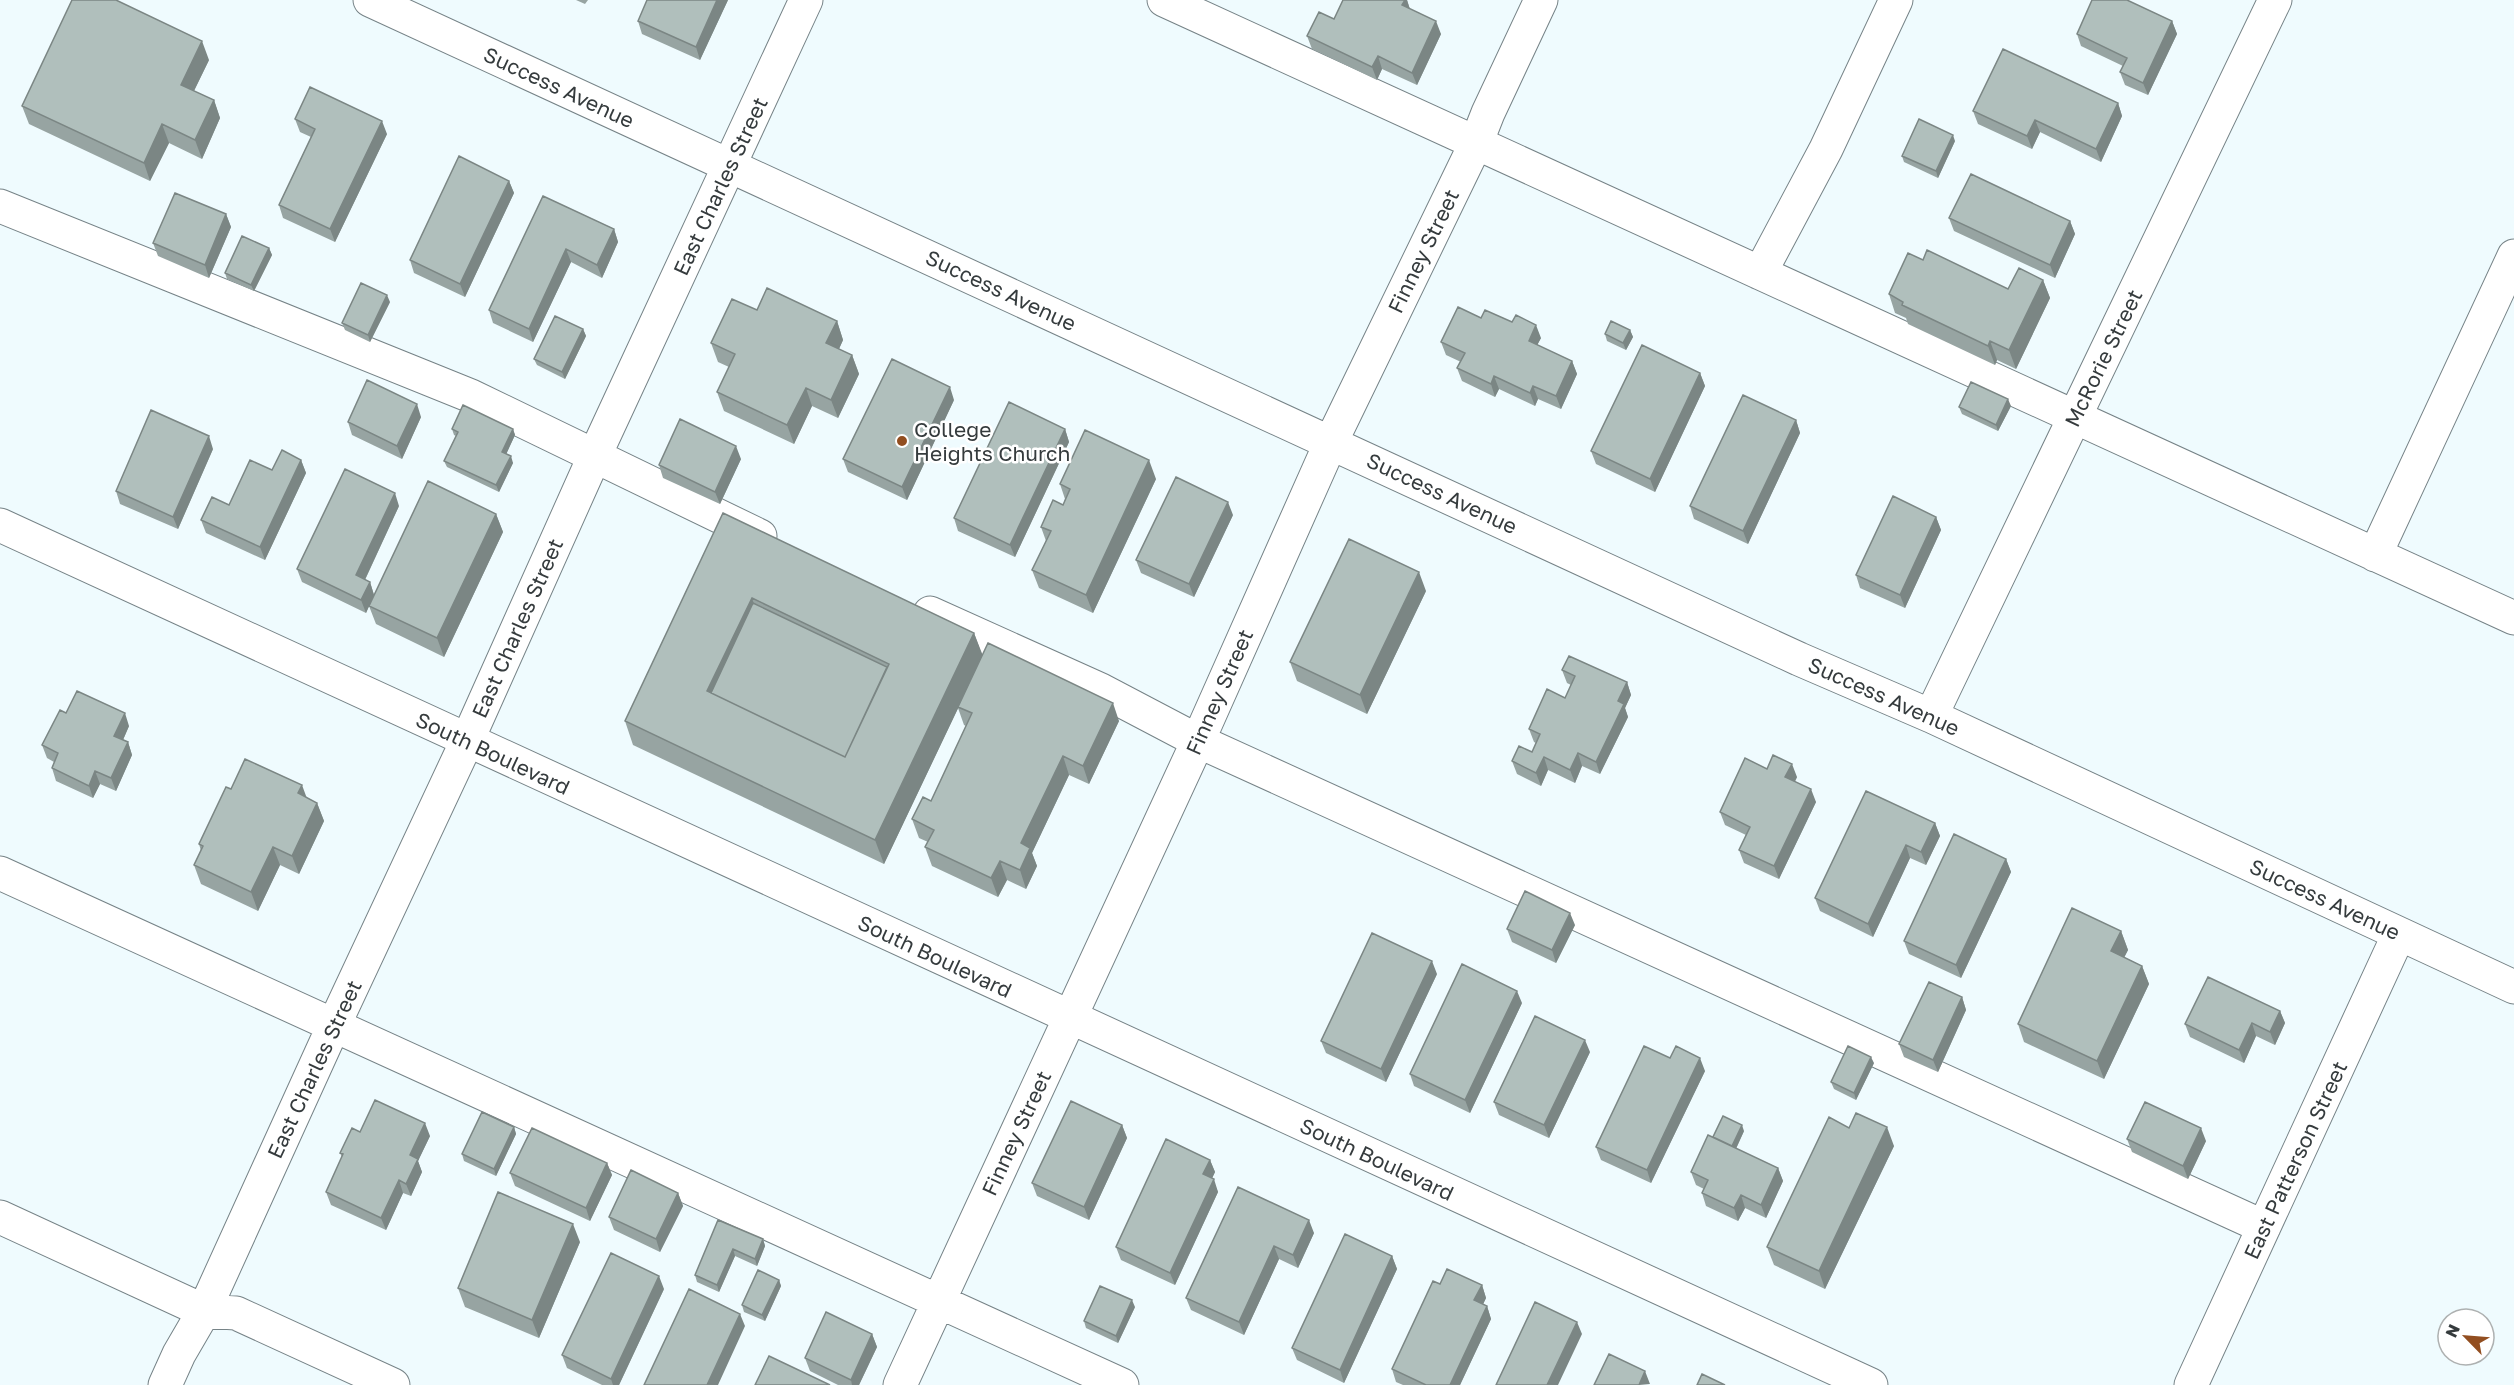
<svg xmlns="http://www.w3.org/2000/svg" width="2514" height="1385" viewBox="0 0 2514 1385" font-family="'Golos Text',sans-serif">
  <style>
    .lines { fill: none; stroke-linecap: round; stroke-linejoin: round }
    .minor-casing { stroke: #768387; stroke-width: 35 }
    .minor { stroke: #fff; stroke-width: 33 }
    .wall { fill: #97a4a2 }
    .shaded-wall { fill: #7b8684 }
    .building { fill: #b0bfbc; stroke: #7b8684; stroke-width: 1.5; fill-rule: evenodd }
    .poi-dot { fill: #924e20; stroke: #fff; stroke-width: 2 }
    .labels { text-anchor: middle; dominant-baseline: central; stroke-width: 5; stroke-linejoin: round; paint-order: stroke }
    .street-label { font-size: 21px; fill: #353b3d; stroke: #fff }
    .poi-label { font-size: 21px; fill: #353b3d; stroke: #fff; text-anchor: start }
  </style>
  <rect width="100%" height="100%" fill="#effbfe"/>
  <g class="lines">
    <defs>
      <path id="minor" d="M370,0L1799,659L1931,716L2514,987
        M1164,0C1615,204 2063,414 2514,618
        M0,206L471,396L760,536
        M1760,273L1826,149L1896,0
        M0,525L1871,1385
        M2375,555L2514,256
        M930,613L1101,690L1198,741L2264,1227
        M1931,716L2275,0
        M0,873L1122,1385
        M0,1217L204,1311L236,1313L393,1385
        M165,1385L179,1354L204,1311L334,1025L467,741L595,455L806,0
        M900,1385L1198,741L1331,442L1477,141L1488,113L1541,0
        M2191,1385L2399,934"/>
    </defs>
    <use href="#minor" class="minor-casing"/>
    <use href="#minor" class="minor"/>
  </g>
  <path class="wall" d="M576,0H588L585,4Z
    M728,0L700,60L642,34L638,21Z
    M1343,0H1407L1410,9L1441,34L1417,85L1382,69L1377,80L1312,49L1307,36L1334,19Z
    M2172,21L2177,34L2148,95L2125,85L2120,72L2123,66L2081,46L2077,34Z
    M209,60L194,91L214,100L220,118L202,159L169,143L150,181L29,124L22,106Z
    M2118,103L2122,116L2101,162L2040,132L2032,149L1978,124L1973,111Z
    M295,119L387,134L335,242L283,218L279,205L311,137L300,132Z
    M1955,141L1938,178L1904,162L1902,156Z
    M509,181L514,193L465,297L414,273L410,260Z
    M543,196L614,229L618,242L602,278L571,262L533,342L493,323L489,310Z
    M226,214L231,227L209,278L158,256L153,243Z
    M1949,218L2070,221L2075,234L2055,278L1954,231Z
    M269,248L272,255L254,291L227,279L225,273Z
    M1923,260L2008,289L2043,280L2050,298L2016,369L1997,360L1995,365L1908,324L1906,318L1895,313L1889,294Z
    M390,302L370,342L345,330L342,323Z
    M757,310L837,321L843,340L839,349L852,355L859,374L838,418L812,406L794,444L724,411L717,392L729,367L718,362L711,343Z
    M583,329L586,336L565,379L537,365L534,359Z
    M1630,330L1633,337L1626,350L1607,341L1605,334Z
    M1541,338L1537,345L1572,361L1577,374L1561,409L1538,399L1535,406L1499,389L1495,397L1462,381L1457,368L1461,362L1446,355L1441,342Z
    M1700,373L1705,386L1655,492L1596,464L1591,451Z
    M954,400L907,500L848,472L843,459Z
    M2011,406L1998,431L1962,414L1959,407Z
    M421,417L402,459L352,435L348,422Z
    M1796,420L1800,433L1748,544L1694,519L1690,506Z
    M452,429H513L515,435L506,454L513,463L499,492L447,467L444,461L456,436L454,435Z
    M1065,429L1069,442L1015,557L958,531L954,518Z
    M213,449L178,529L120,504L116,491Z
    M741,459L720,504L663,478L659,465Z
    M301,460L306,473L265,560L206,533L201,520L229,505L272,470Z
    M1156,479L1093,613L1039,588L1032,570L1046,541L1041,527L1063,505L1065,499L1060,484Z
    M399,506L365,580L370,582L374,595L366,613L302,582L297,569Z
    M723,513L974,633L982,655L1119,721L1089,784L1069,775L1032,853L1037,866L1026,889L1007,880L998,897L932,866L925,847L928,842L919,838L912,819L931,801L966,726L964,725L958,708L884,864L633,745L625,721Z
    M496,514L503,532L444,657L376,624L369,606Z
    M1233,515L1194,597L1141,573L1136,560Z
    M1936,517L1941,530L1905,608L1860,588L1856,575Z
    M1426,591L1367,714L1297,681L1290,662Z
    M1562,670L1627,682L1631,695L1625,708L1628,717L1600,774L1582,766L1575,783L1548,770L1541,786L1517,774L1512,761L1532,752L1536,743L1534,742L1529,729L1565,698L1571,685L1567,683Z
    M66,713L129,726L123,740L128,742L132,755L116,791L100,784L93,798L56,781L52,768L54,762L47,758L42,745Z
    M1767,769L1797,777L1795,782L1816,802L1779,879L1744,863L1739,850L1746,835L1725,825L1720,812Z
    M231,789L306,797L317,803L324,821L299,874L280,865L258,911L201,884L194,865L201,851L199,844Z
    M1935,823L1940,836L1926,865L1910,858L1873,937L1820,911L1815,898Z
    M2006,859L2011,872L1961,978L1909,954L1904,941Z
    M1575,925L1556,963L1512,942L1507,929Z
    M2121,931L2128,950L2124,957L2142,966L2149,984L2104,1079L2024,1042L2018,1024Z
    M1437,974L1386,1082L1326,1053L1321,1041Z
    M1962,997L1966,1010L1938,1072L1904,1057L1899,1044Z
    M1522,1003L1470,1113L1414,1086L1410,1074Z
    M2280,1011L2285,1023L2275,1045L2256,1036L2244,1063L2190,1037L2185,1024Z
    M1590,1052L1549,1138L1499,1115L1494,1102Z
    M1670,1058L1705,1071L1651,1183L1601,1160L1596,1147Z
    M1874,1063L1856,1100L1834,1089L1831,1082Z
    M1122,1125L1127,1138L1089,1220L1037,1196L1032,1183Z
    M514,1127L516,1134L496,1176L464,1161L462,1154Z
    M1849,1128L1894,1146L1825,1289L1774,1265L1767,1247Z
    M1744,1131L1736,1149L1778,1168L1783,1181L1766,1218L1745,1208L1738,1221L1706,1206L1702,1193L1704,1189L1696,1185L1691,1172L1713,1137Z
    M360,1132L430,1136L418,1161L422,1172L411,1196L403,1193L386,1230L331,1205L326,1192L342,1157L340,1153Z
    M2127,1139L2206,1141L2188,1179L2132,1152Z
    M1210,1160L1215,1172L1212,1178L1218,1192L1175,1285L1121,1260L1116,1247Z
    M607,1163L612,1175L590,1221L515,1186L510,1173Z
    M1238,1187L1314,1233L1298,1268L1279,1259L1244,1335L1191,1310L1186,1298Z
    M678,1193L683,1206L660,1252L614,1230L609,1217Z
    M718,1220L763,1239L765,1246L757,1266L735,1256L719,1292L697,1282L695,1275Z
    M580,1242L539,1338L465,1307L458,1288Z
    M1392,1256L1397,1269L1344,1383L1297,1360L1292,1348Z
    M779,1280L781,1286L765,1321L744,1312L742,1305Z
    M1440,1284L1482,1285L1486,1298L1483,1304L1487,1306L1491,1319L1460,1385H1403L1396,1382L1392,1369Z
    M664,1289L619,1385H602L567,1368L562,1355Z
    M1135,1307L1118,1343L1086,1328L1084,1321Z
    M872,1334L877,1347L859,1385H838L810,1371L805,1358Z"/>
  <path class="shaded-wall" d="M717,0H728L700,60L696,47Z
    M1405,0H1407L1410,10L1402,5Z
    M1436,21L1441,34L1417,85L1412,73Z
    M2172,21L2177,34L2148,95L2143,83Z
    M202,41L209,60L188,103L181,85Z
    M1378,56L1382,69L1377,80L1372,67Z
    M214,100L220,118L202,159L195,140Z
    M2118,103L2122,116L2101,162L2096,149Z
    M2035,120L2040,132L2032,149L2027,136Z
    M382,121L387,134L335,242L330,229Z
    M162,124L169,143L150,181L144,163Z
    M1953,135L1955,141L1938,178L1936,171Z
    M509,181L514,193L465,297L460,284Z
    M226,214L231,227L209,278L205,265Z
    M2070,221L2075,234L2055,278L2050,265Z
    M614,229L618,242L602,278L597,265Z
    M269,248L272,255L254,291L251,285Z
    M566,249L571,262L533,342L529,329Z
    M2043,280L2050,298L2016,369L2009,350Z
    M387,295L390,302L370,342L368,335Z
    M837,321L843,340L833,362L826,343Z
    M1536,325L1541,338L1533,353L1529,341Z
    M583,329L586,336L565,379L562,372Z
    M1630,330L1633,337L1626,350L1623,343Z
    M1990,341L1997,360L1995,365L1988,346Z
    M852,355L859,374L838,418L831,400Z
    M1572,361L1577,374L1561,409L1556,396Z
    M1700,373L1705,386L1655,492L1650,479Z
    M1494,376L1499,389L1495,397L1491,384Z
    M1533,386L1538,399L1535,406L1530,393Z
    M950,387L954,400L907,500L902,487Z
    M806,388L812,406L794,444L787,425Z
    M2008,399L2011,406L1998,431L1996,425Z
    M417,404L421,417L402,459L397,446Z
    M1796,420L1800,433L1748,544L1743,531Z
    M513,429L515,435L504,459L502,452Z
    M1065,429L1069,442L1015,557L1010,545Z
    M209,436L213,449L178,529L173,517Z
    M736,446L741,459L720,504L715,492Z
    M511,456L513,463L499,492L496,485Z
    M301,460L306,473L265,560L260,547Z
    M1149,460L1156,479L1093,613L1086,595Z
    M395,493L399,506L361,588L356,575Z
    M1228,502L1233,515L1194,597L1189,584Z
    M496,514L503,532L444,657L437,638Z
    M1936,517L1941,530L1905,608L1900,595Z
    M1419,572L1426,591L1367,714L1360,695Z
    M370,582L374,595L366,613L361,600Z
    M752,598L760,622L709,696L707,691Z
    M974,633L983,656L884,864L875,840Z
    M1627,682L1631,695L1625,708L1628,717L1600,774L1596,762L1618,701Z
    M1113,703L1119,721L1089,784L1083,766Z
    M125,713L129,726L119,749L114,736Z
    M128,742L132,755L116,791L111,778Z
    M1578,753L1582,766L1575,783L1570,770Z
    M1063,756L1069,775L1032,853L1037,866L1026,889L1020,870L1021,843Z
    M1544,757L1548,770L1541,786L1536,773Z
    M1792,764L1797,777L1790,790L1785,777Z
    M95,771L100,784L93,798L89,786Z
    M302,785L309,804L298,793Z
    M1811,789L1816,802L1779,879L1774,866Z
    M317,803L324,821L299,874L292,856Z
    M1935,823L1940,836L1926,865L1921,852Z
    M1906,845L1910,858L1873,937L1868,924Z
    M273,847L280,865L258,911L251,892Z
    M2006,859L2011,872L1961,978L1956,965Z
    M1000,861L1007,880L998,897L991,878Z
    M1570,913L1575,925L1556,963L1552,950Z
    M2121,931L2128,950L2118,970L2111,951Z
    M1432,961L1437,974L1386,1082L1381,1069Z
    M2142,966L2149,984L2104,1079L2097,1061Z
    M1517,991L1522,1003L1470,1113L1465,1100Z
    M1962,997L1966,1010L1938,1072L1933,1060Z
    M2280,1011L2285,1023L2275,1045L2270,1032Z
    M2252,1023L2256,1036L2244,1063L2239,1050Z
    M1585,1040L1590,1052L1549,1138L1544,1125Z
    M1871,1057L1874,1063L1856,1100L1854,1093Z
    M1700,1058L1705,1071L1651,1183L1647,1170Z
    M425,1123L430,1136L418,1161L422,1172L411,1196L406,1184L410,1155Z
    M1122,1125L1127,1138L1089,1220L1084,1207Z
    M1742,1125L1744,1131L1732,1157L1730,1151Z
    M514,1127L516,1134L496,1176L494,1169Z
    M1887,1127L1894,1146L1825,1289L1819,1271Z
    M2201,1128L2206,1141L2188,1179L2183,1166Z
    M1210,1160L1215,1172L1208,1187L1203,1174Z
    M607,1163L612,1175L590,1221L586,1208Z
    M1778,1168L1783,1181L1766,1218L1761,1205Z
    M1214,1179L1218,1192L1175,1285L1170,1273Z
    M399,1180L403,1193L386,1230L381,1218Z
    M678,1193L683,1206L660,1252L656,1239Z
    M1741,1195L1745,1208L1738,1221L1734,1208Z
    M1309,1220L1314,1233L1298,1268L1293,1255Z
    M573,1224L580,1242L539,1338L532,1320Z
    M763,1239L765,1246L757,1266L755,1259Z
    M1274,1246L1279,1259L1244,1335L1239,1322Z
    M733,1249L735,1256L719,1292L717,1285Z
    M1392,1256L1397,1269L1344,1383L1340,1370Z
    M659,1276L664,1289L619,1385H613L611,1379Z
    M779,1280L781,1286L765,1321L762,1315Z
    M1482,1285L1486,1298L1479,1313L1474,1300Z
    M1132,1300L1135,1307L1118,1343L1116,1336Z
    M1487,1306L1491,1319L1460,1385H1450Z
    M740,1314L745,1326L718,1385H707Z
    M1577,1322L1582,1334L1558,1385H1547Z
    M872,1334L877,1347L859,1385H852L851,1380Z
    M1645,1371L1650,1384L1639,1385Z"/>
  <path class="building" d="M72,0H116L202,41L181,85L214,100L195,140L162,124L144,163L22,106Z
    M647,0H717L696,47L638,21Z
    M1343,0H1405L1402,5L1436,21L1412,73L1378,56L1372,67L1307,36L1319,12L1334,19Z
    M2092,0H2127L2172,21L2143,83L2120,72L2127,58L2077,34Z
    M2003,49L2118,103L2096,149L2035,120L2027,136L1973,111Z
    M310,87L382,121L330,229L279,205L315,129L295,119Z
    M1919,119L1953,135L1936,171L1902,156Z
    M459,156L509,181L460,284L410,260Z
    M1971,174L2070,221L2050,265L1949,218Z
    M175,193L226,214L205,265L153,243Z
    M543,196L614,229L597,265L566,249L529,329L489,310Z
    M242,236L269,248L251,285L225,273Z
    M1927,250L2008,289L2019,268L2043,280L2009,350L1990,341L1988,346L1902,305L1903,302L1889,294L1908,253L1923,260Z
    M361,283L387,295L368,335L342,323Z
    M767,288L837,321L826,343L852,355L831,400L806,388L787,425L717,392L735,354L711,343L732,299L757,310Z
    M1458,307L1481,318L1485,310L1512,322L1516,315L1536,325L1529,341L1572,361L1556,396L1533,386L1530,393L1494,376L1491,384L1457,368L1465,353L1441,342Z
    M555,316L583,329L562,372L534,359Z
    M1611,321L1630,330L1623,343L1605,334Z
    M1642,345L1700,373L1650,479L1591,451Z
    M892,359L950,387L902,487L843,459Z
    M367,380L417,404L397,446L348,422Z
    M1971,382L2008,399L1996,425L1959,407Z
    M1743,395L1796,420L1743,531L1690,506Z
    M1009,402L1065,429L1010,545L954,518Z
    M463,405L513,429L502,452L511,456L496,485L444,461L458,432L452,429Z
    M151,410L209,436L173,517L116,491Z
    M680,419L736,446L715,492L659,465Z
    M1085,430L1149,460L1086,595L1032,570L1051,531L1041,527L1053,500L1063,505L1070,489L1060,484Z
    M282,450L301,460L260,547L201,520L212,497L229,505L250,460L272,470Z
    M345,469L395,493L356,575L370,582L361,600L297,569Z
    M1176,477L1228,502L1189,584L1136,560Z
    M428,481L496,514L437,638L369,606Z
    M1893,496L1936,517L1900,595L1856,575Z
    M723,513L974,633L875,840L625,721ZM752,598L889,664L845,757L707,691Z
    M1349,539L1419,572L1360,695L1290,662Z
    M753,603L887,667L845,757L711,693Z
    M988,643L1113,703L1083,766L1063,756L1021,843L1030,848L1020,870L1000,861L991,878L925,847L934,830L912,819L923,797L931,801L972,713L958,707Z
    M1569,656L1627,682L1618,701L1624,704L1596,762L1578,753L1570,770L1544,757L1536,773L1512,761L1519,746L1532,752L1540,734L1529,729L1547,689L1565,698L1575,676L1562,670Z
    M77,691L125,713L114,736L128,742L111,778L95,771L89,786L52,768L58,753L42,745L60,710L66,713Z
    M1773,755L1792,764L1785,777L1811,789L1774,866L1739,850L1750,827L1720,812L1745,758L1767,769Z
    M245,759L302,785L298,793L317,803L292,856L273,847L251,892L194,865L203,846L199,844L226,787L231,789Z
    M1866,791L1935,823L1921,852L1906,845L1868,924L1815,898Z
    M1954,834L2006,859L1956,965L1904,941Z
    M1525,891L1570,913L1552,950L1507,929Z
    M2072,908L2121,931L2111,951L2142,966L2097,1061L2018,1024Z
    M1372,933L1432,961L1381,1069L1321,1041Z
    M1462,964L1517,991L1465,1100L1410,1074Z
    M2208,977L2280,1011L2270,1032L2252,1023L2239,1050L2185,1024Z
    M1929,982L1962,997L1933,1060L1899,1044Z
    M1535,1016L1585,1040L1544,1125L1494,1102Z
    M1644,1046L1670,1058L1676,1046L1700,1058L1647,1170L1596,1147Z
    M1848,1046L1871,1057L1854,1093L1831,1082Z
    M375,1100L425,1123L410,1155L418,1159L406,1184L399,1180L381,1218L326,1192L343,1154L340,1153L352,1128L360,1132Z
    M1071,1101L1122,1125L1084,1207L1032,1183Z
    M2145,1102L2201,1128L2183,1166L2127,1139Z
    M482,1112L514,1127L494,1169L462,1154Z
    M1856,1113L1887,1127L1819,1271L1767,1247L1829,1117L1849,1128Z
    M1723,1116L1742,1125L1732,1146L1713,1137Z
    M532,1128L607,1163L586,1208L510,1173Z
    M1708,1135L1778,1168L1761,1205L1741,1195L1734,1208L1702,1193L1708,1180L1691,1172Z
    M1166,1139L1210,1160L1203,1174L1214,1179L1170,1273L1116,1247Z
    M631,1170L678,1193L656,1239L609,1217Z
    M1238,1187L1309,1220L1293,1255L1274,1246L1239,1322L1186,1298Z
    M498,1192L573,1224L532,1320L458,1288Z
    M718,1220L763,1239L755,1259L733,1249L717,1285L695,1275Z
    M1345,1234L1392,1256L1340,1370L1292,1348Z
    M611,1253L659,1276L611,1379L562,1355Z
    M1447,1269L1482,1285L1474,1300L1487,1306L1450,1385H1426L1392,1369L1433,1281L1440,1284Z
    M758,1270L779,1280L762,1315L742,1305Z
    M1100,1286L1132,1300L1116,1336L1084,1321Z
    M689,1289L740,1314L707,1385H644Z
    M1535,1302L1577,1322L1547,1385H1496Z
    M826,1312L872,1334L851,1380L805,1358Z
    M1609,1354L1645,1371L1639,1385H1594Z
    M769,1356L830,1385H755Z
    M1702,1374L1725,1385H1697Z"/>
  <circle class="poi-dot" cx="902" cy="441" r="6"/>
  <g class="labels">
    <g class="street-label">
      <text transform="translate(559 87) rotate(25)">Success Avenue</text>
      <text transform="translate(720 186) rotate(-65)">East Charles Street</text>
      <text transform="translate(1423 251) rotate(-64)">Finney Street</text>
      <text transform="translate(1001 290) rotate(25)">Success Avenue</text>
      <text transform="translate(2103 358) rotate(-64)">McRorie Street</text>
      <text transform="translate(1442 493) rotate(25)">Success Avenue</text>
      <text transform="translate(517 628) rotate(-66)">East Charles Street</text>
      <text transform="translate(1219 692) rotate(-66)">Finney Street</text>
      <text transform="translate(1884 696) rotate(24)">Success Avenue</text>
      <text transform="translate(493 753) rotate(25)">South Boulevard</text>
      <text transform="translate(2325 899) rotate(25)">Success Avenue</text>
      <text transform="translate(935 956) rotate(25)">South Boulevard</text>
      <text transform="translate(314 1069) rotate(-65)">East Charles Street</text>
      <text transform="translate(1016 1133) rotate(-65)">Finney Street</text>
      <text transform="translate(1377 1159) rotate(25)">South Boulevard</text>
      <text transform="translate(2295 1160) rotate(-65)">East Patterson Street</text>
    </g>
    <g class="poi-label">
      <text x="914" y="429">College<tspan x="914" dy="24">Heights Church</tspan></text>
    </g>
  </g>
  <g transform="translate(2466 1337) rotate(295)"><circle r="28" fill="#ffffff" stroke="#aeb1b1" stroke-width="1.5"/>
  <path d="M0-4.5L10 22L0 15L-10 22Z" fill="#924e20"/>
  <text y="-9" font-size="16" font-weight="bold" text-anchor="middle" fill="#353b3d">N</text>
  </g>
</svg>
